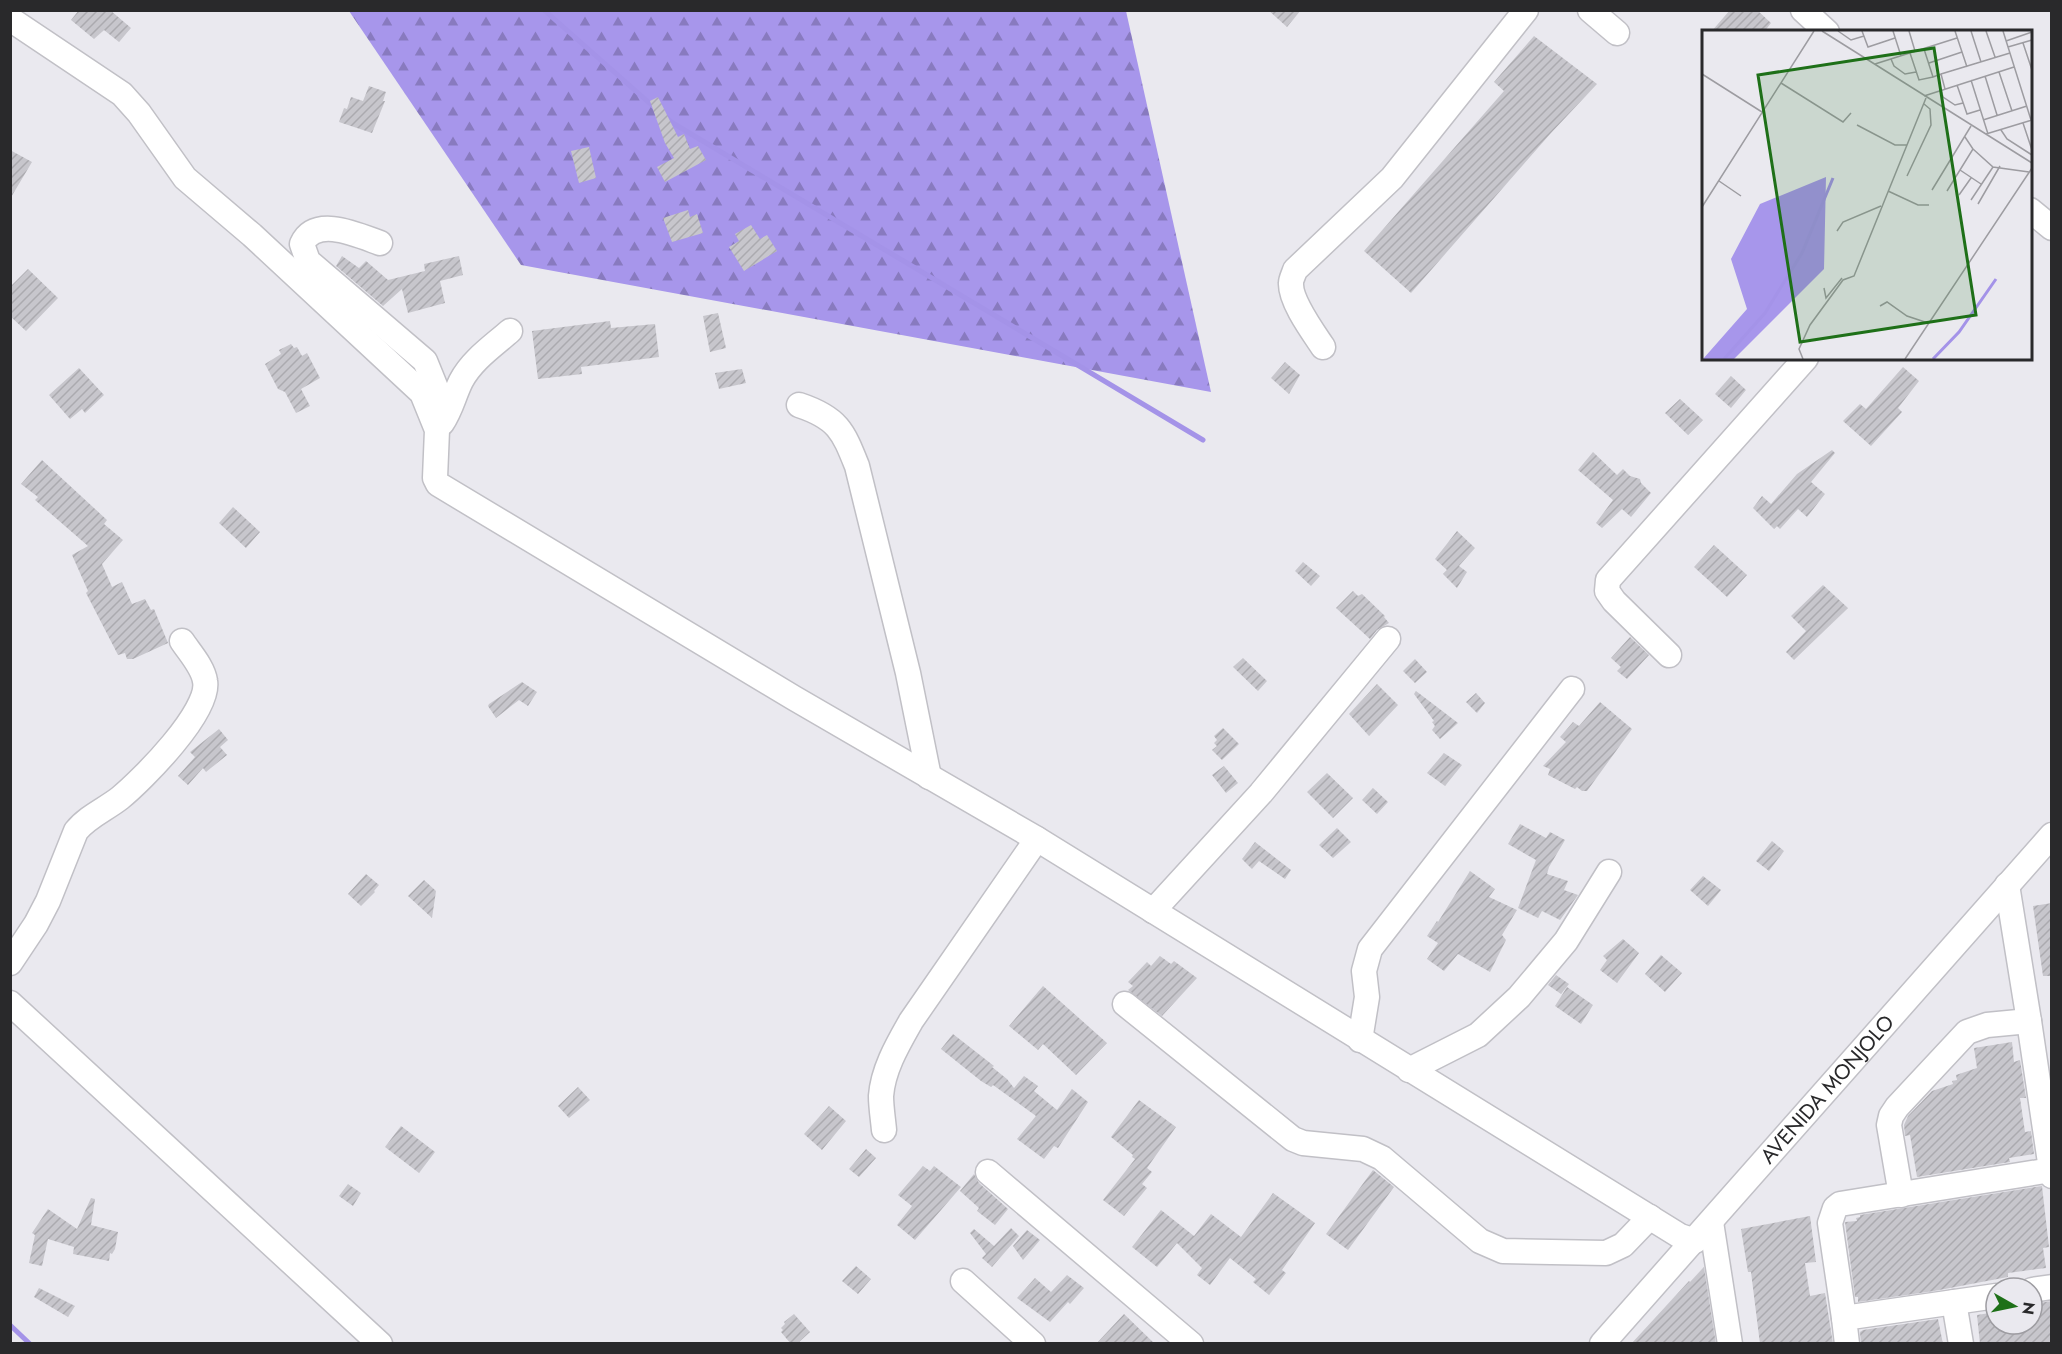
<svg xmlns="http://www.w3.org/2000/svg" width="2062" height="1354" viewBox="0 0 2062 1354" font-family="Jost,sans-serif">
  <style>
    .forest { fill: url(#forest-firs) }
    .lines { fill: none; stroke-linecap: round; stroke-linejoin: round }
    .stream { stroke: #a493e8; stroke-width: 5 }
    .building { fill: url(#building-hatch) }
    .minor-casing { stroke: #c1c0c6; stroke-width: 27 }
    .minor { stroke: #fff; stroke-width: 24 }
    .labels { text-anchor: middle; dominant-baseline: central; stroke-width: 4.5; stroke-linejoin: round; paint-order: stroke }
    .street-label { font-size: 21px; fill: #29292b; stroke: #eae9ef }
    .inset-river { fill: none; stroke: #a493e8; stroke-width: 3 }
    .inset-road { fill: none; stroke: #9d9ca1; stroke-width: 1.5 }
    .view { fill: #1e7018; fill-opacity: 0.15; stroke: #1e7018; stroke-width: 3 }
    .inset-edge { fill: none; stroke: #29292b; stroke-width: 3 }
  </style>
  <defs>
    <pattern id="forest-firs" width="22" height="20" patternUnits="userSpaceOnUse" patternTransform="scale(1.5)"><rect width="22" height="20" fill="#a796eb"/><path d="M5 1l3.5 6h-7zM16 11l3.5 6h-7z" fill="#887abf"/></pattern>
    <pattern id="building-hatch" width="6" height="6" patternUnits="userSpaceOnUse" patternTransform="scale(1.5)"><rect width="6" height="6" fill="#c7c6cc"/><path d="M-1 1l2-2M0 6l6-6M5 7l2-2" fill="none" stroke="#abaaaf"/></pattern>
  </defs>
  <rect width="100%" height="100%" fill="#eae9ef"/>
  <path class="forest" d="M349,11H1126L1211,392L521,265Z"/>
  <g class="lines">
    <path class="stream" d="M544,10L655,108
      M665,116L671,122L1203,440
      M10,1325L30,1344"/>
  </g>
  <path class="building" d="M79,10H110L131,28L119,42L104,30L94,39L71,20Z
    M1268,10H1301L1287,27Z
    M1730,10H1757L1771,23L1764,32H1711Z
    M1534,36L1597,84L1551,133L1411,293L1364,251L1504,91L1494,82Z
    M369,86L386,92L383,101H385L372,133L339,122L344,108L347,109L351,97L363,101Z
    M658,97L678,137L684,134L690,149L698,146L706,160L665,182L657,167L674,158L665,143L650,101Z
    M589,147L596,178L579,183L571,151Z
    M10,150L32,162L10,199Z
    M688,210L690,217L697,214L703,233L672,242L663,218Z
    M751,225L760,239L767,235L777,251L744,271L729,247L739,241L735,234Z
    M342,256L359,268L366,261L388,280L425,271L424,264L459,256L463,275L440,281L445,303L408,313L402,289L383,306L336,266Z
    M28,269L58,298L26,331L10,316V287Z
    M718,313L726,348L710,352L703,316Z
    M610,321L611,328L655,324L659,357L581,367L582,374L538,379L532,331Z
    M291,344L294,348L297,347L302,356L307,353L320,378L301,389L310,406L296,413L285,392L278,389L265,364L281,354L279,350Z
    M1285,362L1300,375L1289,394L1271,378Z
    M1903,367L1919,381L1898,408L1902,412L1871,446L1843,421L1860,404L1866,409Z
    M79,368L104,395L85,413L82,409L70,419L49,395Z
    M742,369L746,383L719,389L715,373Z
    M1731,376L1746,390L1731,408L1715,394Z
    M1680,399L1703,420L1688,435L1665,413Z
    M1832,450L1835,453L1811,482L1825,494L1807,517L1798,509L1780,529L1777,526L1774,529L1753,508L1762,496L1771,504L1797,474Z
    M1593,452L1617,475L1623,469L1630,476L1640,479L1641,483L1651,493L1631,517L1622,509L1602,528L1596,523L1613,500L1578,470Z
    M42,460L107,520L104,524L123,540L102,564L112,587L122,582L132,604L145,599L151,610L154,609L168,643L133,659H127L125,653L118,655L86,593L88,591L72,555L88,546L35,500L38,497L21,484Z
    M233,507L260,532L246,548L219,523Z
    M1457,531L1475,548L1459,566L1467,572L1457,588L1443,574L1447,570L1435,559Z
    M1714,545L1747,575L1727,597L1694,567Z
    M1303,562L1320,576L1311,586L1295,571Z
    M1823,585L1848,608L1794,660L1786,652L1806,631L1791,616Z
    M1353,591L1358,596L1362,594L1385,616L1384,617L1389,623L1377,630L1370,639L1336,608Z
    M1630,637L1649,655L1627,679L1617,671L1621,667L1611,658Z
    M1243,658L1267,681L1258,691L1233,667Z
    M1415,659L1427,672L1415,683L1403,671Z
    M522,682L537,692L528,706L519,700L496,718L488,706L489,704Z
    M1377,684L1398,705L1369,736L1349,714Z
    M1416,691L1458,723L1440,739L1432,730L1435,726L1432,722L1434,721L1414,694Z
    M1476,693L1485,703L1477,713L1466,702Z
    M1600,702L1632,729L1587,791H1582L1577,787L1575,789L1548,775L1550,769L1543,766L1566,742L1560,737L1573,722L1579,726Z
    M1223,728L1239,744L1222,760L1212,750L1217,746L1214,743L1217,740L1214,736Z
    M219,729L228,740L220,747L227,755L206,772L203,768L188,785L178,776L195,757L190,752Z
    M1444,753L1462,765L1445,786L1427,773Z
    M1224,766L1238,783L1226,793L1212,775Z
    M1327,773L1353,798L1333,818L1307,792Z
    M1373,788L1388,802L1377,814L1362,800Z
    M1520,824L1546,838L1550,832L1565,840L1549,867L1547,874L1568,881L1564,890L1578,895L1560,920L1542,911L1538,918L1518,908L1536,860L1508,844Z
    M1337,828L1351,842L1333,858L1319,845Z
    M1772,841L1784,851L1769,871L1756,861Z
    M1255,842L1291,870L1285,879L1259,861L1252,869L1242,859Z
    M1470,871L1495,889L1489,897L1517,910L1502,935L1506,940L1490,972L1458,954L1444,971L1427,959L1438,943L1427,936L1437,921L1438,922Z
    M366,874L379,885L374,891L375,892L361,906L348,894Z
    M1703,876L1721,890L1708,906L1690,890Z
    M424,880L436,891L432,918L408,896Z
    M2052,903V976H2043L2033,906Z
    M1623,939L1639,953L1617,983L1600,970L1607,960L1603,956Z
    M1661,955L1682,973L1665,992L1645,974Z
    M1160,956L1171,964L1174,961L1197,978L1162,1016L1128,990L1133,986L1128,982L1147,962L1151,966Z
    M1556,975L1569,984L1561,994L1548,985Z
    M1043,986L1107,1043L1076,1075L1043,1044L1038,1050L1009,1026Z
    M1567,987L1593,1005L1581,1024L1555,1006Z
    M953,1034L994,1066L992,1067L1007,1079L1014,1088L1024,1076L1038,1086L1034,1091L1057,1110L1072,1089L1088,1102L1058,1148L1054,1146L1044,1159L1017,1139L1036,1116L993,1085L991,1087L981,1081L941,1049Z
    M2012,1042L2014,1062L2020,1060L2026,1098H2020L2025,1132L2031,1131L2034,1154L2009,1158L2010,1162L1917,1177L1910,1135L1905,1136L1904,1125L1908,1116L1932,1091L1953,1084L1952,1081L1957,1080L1956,1075L1977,1068L1974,1048Z
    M578,1087L590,1100L569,1118L558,1106Z
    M1139,1100L1176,1127L1147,1168L1152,1172L1142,1184L1147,1188L1124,1216L1103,1200L1135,1159L1132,1157L1133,1155L1111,1137Z
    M829,1106L846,1121L822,1150L804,1134Z
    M401,1126L435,1152L419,1173L385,1147Z
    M866,1149L876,1158L859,1177L849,1169Z
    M923,1166L930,1171L934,1166L961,1187L915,1240L897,1225L912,1206L898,1195Z
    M1373,1170L1394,1187L1348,1250L1326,1234Z
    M974,1174L979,1183L1008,1209L995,1225L977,1211L979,1208L960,1191Z
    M348,1184L361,1193L353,1206L339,1196Z
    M2042,1186L2049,1247L2043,1248L2046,1268L2008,1273V1277L1934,1291L1858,1302V1297H1855L1845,1222L1857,1221L1856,1218L1860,1217V1215Z
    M1273,1193L1315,1223L1282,1270L1286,1273L1269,1295L1253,1282L1256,1279L1230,1258L1210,1285L1197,1275L1202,1268L1177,1243L1157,1267L1132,1247L1161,1210L1194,1236L1211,1214L1241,1237Z
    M91,1198L95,1199L91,1225L118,1232L115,1249L112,1254L110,1253L109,1261L73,1254L74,1247L48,1239L42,1266L29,1263L35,1235L32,1233L48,1209L77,1229Z
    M1810,1216L1816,1262L1805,1263L1810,1296L1825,1293L1833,1344H1760L1751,1272H1748L1741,1229Z
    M1011,1228L1019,1236L992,1267L982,1258L986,1254L970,1233L974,1229L994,1246Z
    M1027,1230L1040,1240L1023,1260L1013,1246Z
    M856,1266L871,1279L858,1294L842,1281Z
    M1704,1267L1716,1344H1631L1689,1281L1690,1282Z
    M1067,1275L1084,1288L1070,1304L1068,1302L1050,1322L1017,1298L1035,1278L1051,1292Z
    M39,1288L75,1306L68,1317L34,1297Z
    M2052,1301V1344H1980L1977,1315L1996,1312V1324H2032V1304Z
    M794,1314L810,1332L797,1344H791L781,1332L783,1330L781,1328L785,1324L784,1322Z
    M1124,1314L1155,1344H1096Z
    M1938,1319L1943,1344H1861L1860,1332L1863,1330Z"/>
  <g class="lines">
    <defs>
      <g id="minor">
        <path d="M1590,10L1617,33"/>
        <path d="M1803,10L1827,32"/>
        <path d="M10,19L122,94L139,113L185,178L252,235L422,393L437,430L435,478L438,484L794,698L1037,839L1680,1236L1695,1241"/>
        <path d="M2030,210L2052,228"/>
        <path d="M380,243C358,235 315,215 302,244L308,261L425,361L436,388L443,411"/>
        <path d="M1323,347C1313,332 1290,301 1291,283C1291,279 1294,274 1295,270L1392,178L1526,10"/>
        <path d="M799,405C838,418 843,431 857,466L908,673L929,777"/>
        <path d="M442,423C451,410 454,395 461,381C472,360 493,346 510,331"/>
        <path d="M1669,655L1614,601L1607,591L1608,580L1806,358"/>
        <path d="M2007,885L2029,1021L2052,1176"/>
        <path d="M1153,911L1261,793L1388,639"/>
        <path d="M10,963L36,924L48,901L76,831C87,817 106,809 120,798C142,780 211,711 205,681C203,667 190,653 182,641"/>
        <path d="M10,1003L380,1344"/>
        <path d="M1125,1004L1293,1139L1303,1143L1363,1149L1382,1158L1480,1241L1503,1251L1606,1253L1623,1245L1650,1217"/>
        <path d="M1360,1040L1367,997L1364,971L1370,949L1572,689"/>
        <path d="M1409,1070L1478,1035L1519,997L1566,941L1609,872"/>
        <path d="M884,1130C883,1119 881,1107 881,1096C883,1069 898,1044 911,1021L1037,839"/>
        <path d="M988,1172L1191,1344"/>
        <path d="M1901,1195L1889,1125L1891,1116L1897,1107L1967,1032L1987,1025L2029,1021"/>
        <path d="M1711,1222L1730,1344"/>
        <path d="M963,1281L1033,1344"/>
        <path d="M2032,1290L2052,1287"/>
        <path d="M1954,1302L1961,1344"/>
        <path d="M1844,1318L1830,1223L1835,1208L1840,1204L2051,1170"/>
        <path id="s1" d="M1602,1344L2052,835"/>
        <path d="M1847,1344L1844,1318L1996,1296"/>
      </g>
    </defs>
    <use href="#minor" class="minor-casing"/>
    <use href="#minor" class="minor"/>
  </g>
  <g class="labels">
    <g class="street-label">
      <text stroke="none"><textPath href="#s1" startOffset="340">AVENIDA MONJOLO</textPath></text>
    </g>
  </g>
  <g transform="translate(1702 30)">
    <rect width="330" height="330" fill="#eae9ef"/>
    <path d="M124,147L122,239L32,329H1L45,279L29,229L58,174Z" fill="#a796eb"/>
    <path class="inset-river" d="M22,329L63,283L100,223L131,148M231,329L257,302L294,249"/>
    <path class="inset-road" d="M120,1L330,133M136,1L149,10L162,6M160,1L166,17L193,8M191,1L199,26M207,1L213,21M253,1L265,37M269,1L279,32M284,1L293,27M301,1L329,90M304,11L330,2M321,13L330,40M306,17L330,10M222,19L231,47L239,44L243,59M208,23L217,50L231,47M189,29L192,36L203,44L214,42M227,33L260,22M173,34L255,8M297,42L310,81M0,44L60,82M239,44L308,23M283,46L295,85M269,50L286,104M79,53L141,92L149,83M255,55L265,84L278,80M239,60L241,67L253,75L261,73M222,66L312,37M281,90L325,76M321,93L330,120M155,95L193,115H205M299,100L305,109L330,125M284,104L330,90M271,119L291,137L327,142M258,140L279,154M205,146L229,95L228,79L222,74M17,151L39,166M230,160L269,96M186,161L216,175H227M245,161L271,119L263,107M257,165L269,148M269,170L291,137M276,174L298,136M0,177L112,1M135,201L141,192L179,176M122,258L124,268L140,248M178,276L185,272L205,286L226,293M101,329L97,319L108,295L141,250L152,246L224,68M203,329L330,138"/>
    <path class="view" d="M232,18L274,285L98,312L56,45Z"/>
    <rect width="330" height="330" class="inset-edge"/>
  </g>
  <rect width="2062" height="1354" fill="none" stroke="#29292b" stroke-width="24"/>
  <g transform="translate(2014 1306) rotate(99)"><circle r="28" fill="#eae9ef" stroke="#9d9ca1" stroke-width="1.5"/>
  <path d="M0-4.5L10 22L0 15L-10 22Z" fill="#1e7018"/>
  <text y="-9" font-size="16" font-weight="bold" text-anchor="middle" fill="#29292b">N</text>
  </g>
</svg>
